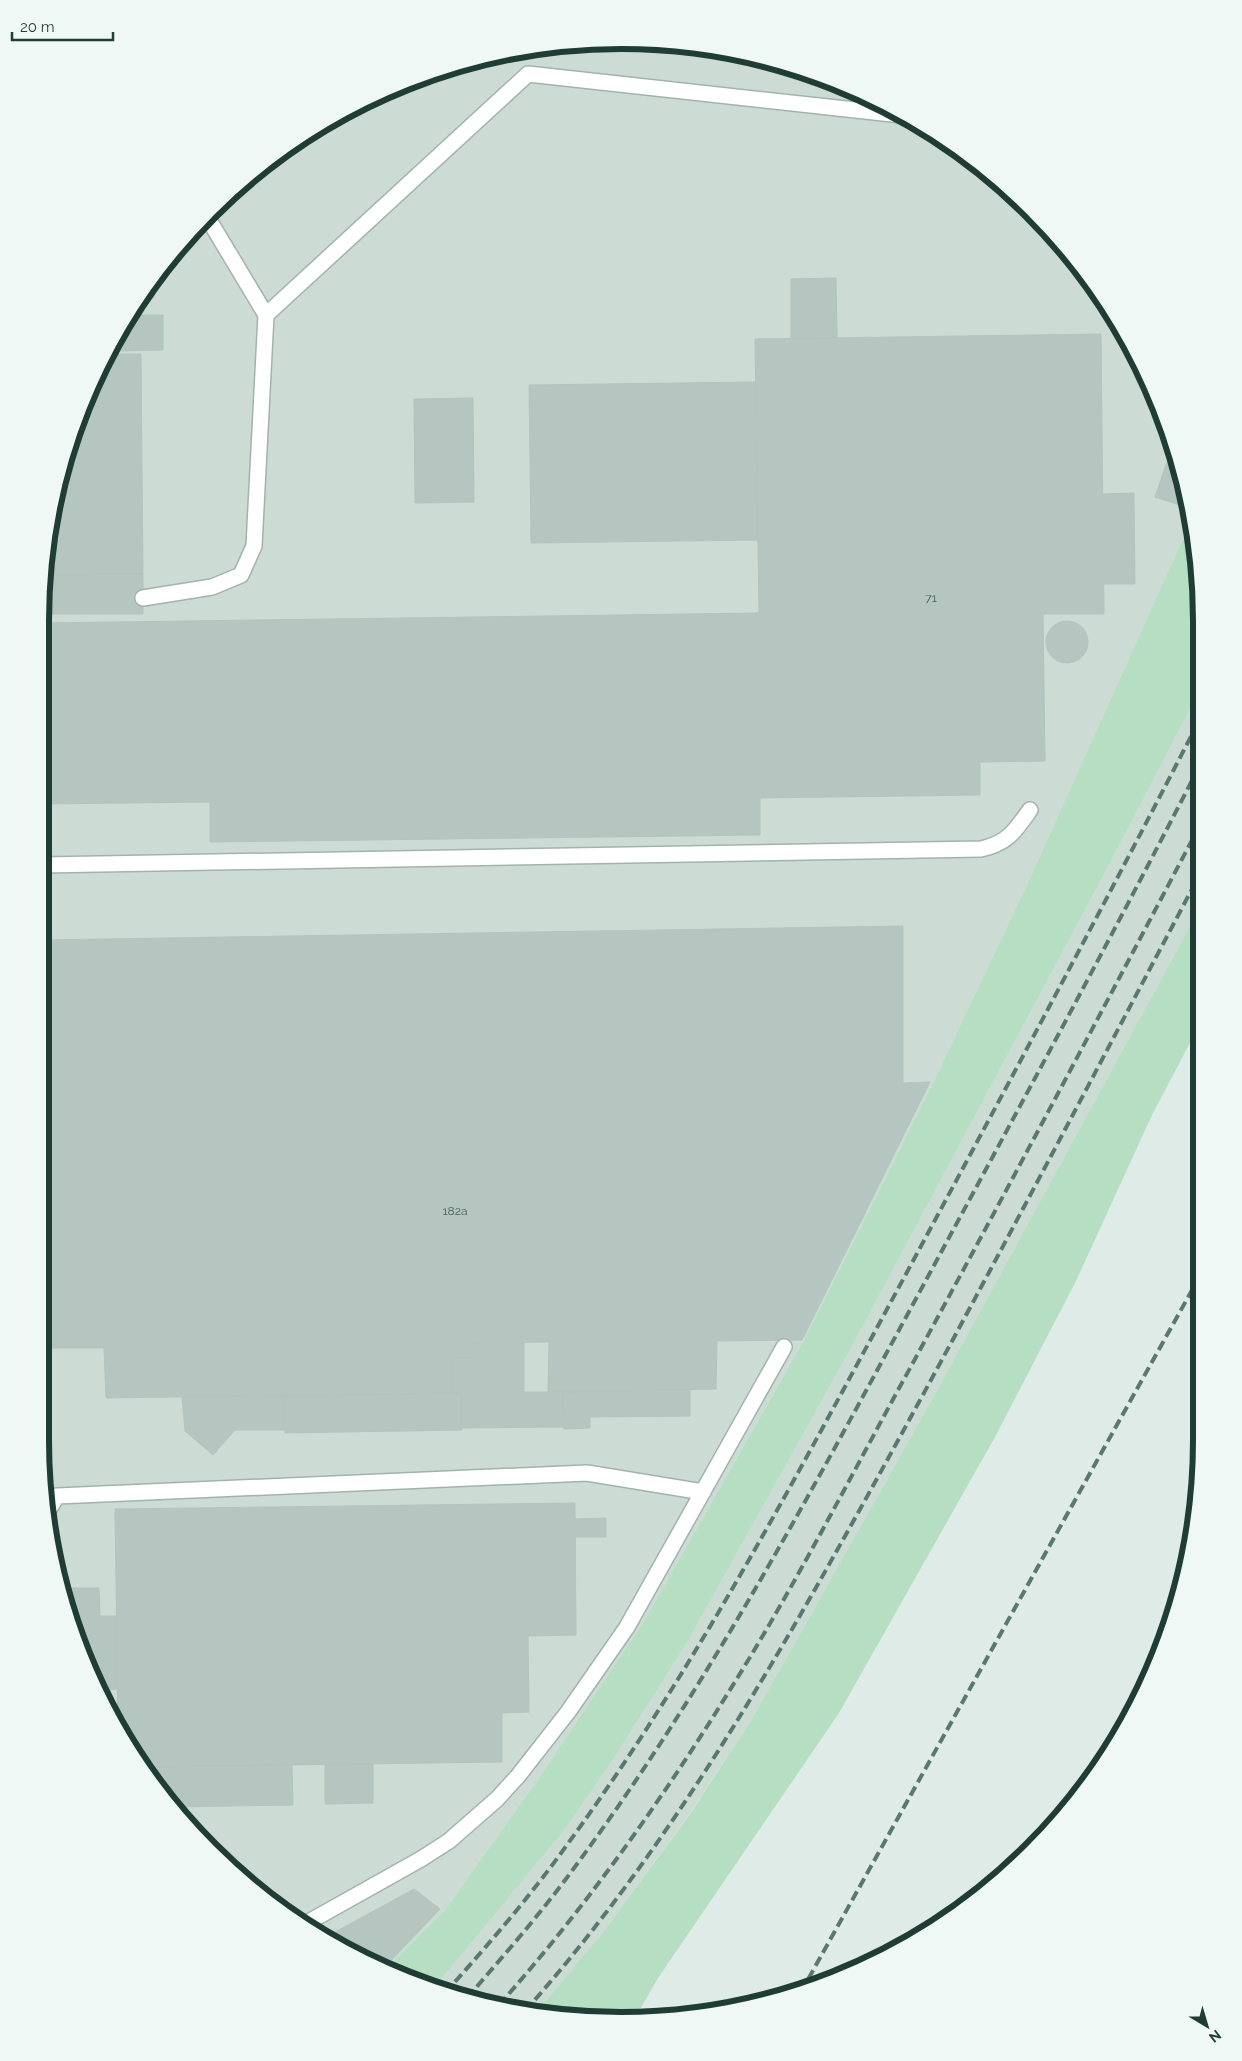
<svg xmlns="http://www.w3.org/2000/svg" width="1242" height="2061" viewBox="0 0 1242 2061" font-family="Raleway,sans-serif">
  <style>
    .built { fill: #cddbd5 }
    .green { fill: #b6dec2 }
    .building { fill: #b4c6bf; stroke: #b1c5bd }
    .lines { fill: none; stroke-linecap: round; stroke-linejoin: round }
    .service-casing { stroke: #a2b3ad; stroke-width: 18 }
    .service { stroke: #fff; stroke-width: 15 }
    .rail { stroke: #597870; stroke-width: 4; stroke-dasharray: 10 5; stroke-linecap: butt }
    .labels { text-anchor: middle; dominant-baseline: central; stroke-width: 4; stroke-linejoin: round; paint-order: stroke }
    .number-label { font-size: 12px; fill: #445e58 }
    .rim { fill: none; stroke: #1f3c35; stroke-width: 6 }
  </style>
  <rect width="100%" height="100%" fill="#dfebe6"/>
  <path class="built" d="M621,40L735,51L844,84L944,138L1058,238L1124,331L1171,435L1189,525L1031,876L932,1085L803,1342L643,1623L537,1781L445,1910L385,1970L364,1961L268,1901L160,1793L100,1697L71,1626L45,1516L41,583L71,434L138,298L210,210L298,138L399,84L508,51Z
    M1201,688V906L934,1396L752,1719L690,1813L603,1932L535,2014L433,1989L567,1827L616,1755L688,1641L850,1350L1110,863Z"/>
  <path class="green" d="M1189,525L1201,583V688L1110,863L850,1350L688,1641L616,1755L567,1827L433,1989L385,1970L445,1910L537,1781L643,1623L803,1342L932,1085L1031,876Z
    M1201,906V1022L1152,1115L1076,1281L995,1437L839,1713L658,1978L634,2020L621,2021L545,2016L535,2014L603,1932L690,1814L752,1719L934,1396Z"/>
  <path class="building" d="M836,278L837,338L791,339V279Z
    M154,279V298H138Z
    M130,315H163V350L112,351Z
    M1101,334L1104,614H1043L1045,761L980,762V795L760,798V835L210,842V802L42,804L41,623L759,613L755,339Z
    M110,354H141L143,574L43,575L71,434Z
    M756,382L758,540L531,543L529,385Z
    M473,398L474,502L415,503L414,399Z
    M1173,444L1186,507L1155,497Z
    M1134,493L1135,584H1104L1103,494Z
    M143,574V614H41L43,575Z
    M1046 642a21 21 0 1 1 42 0a21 21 0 1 1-42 0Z
    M903,926V1083L930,1082L802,1340L717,1341L716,1389L548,1392L549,1342L473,1343L474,1358H451V1393L106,1398L104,1348H44L43,940Z
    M473,1343H524V1392H563V1427L462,1428V1393H451V1358H474Z
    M690,1390V1416L590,1417V1428L564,1429L563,1392Z
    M462,1393V1430L285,1433V1396Z
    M285,1396V1430H235L213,1455L185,1431L182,1397Z
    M575,1503L576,1635L528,1636L529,1712L502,1713V1762L144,1767L118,1725L115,1509Z
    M606,1518V1537H575V1519Z
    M62,1588H99L100,1616H117V1689L97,1690L71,1626Z
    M373,1764V1803L325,1804V1765Z
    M292,1765L293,1805L173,1807L160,1793L154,1784V1767Z
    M414,1889L440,1909L383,1969L364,1961L326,1937Z"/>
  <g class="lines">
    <defs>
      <path id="service" d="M206,215L266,315
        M143,598L212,587L241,575L254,546L266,315L528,74L901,115
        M42,865L981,849C1008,843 1015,831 1030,810
        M45,1516L57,1496L587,1473L703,1492
        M305,1924L421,1859L449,1841L497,1799L518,1776L568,1712L627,1627L784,1347"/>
    </defs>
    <use href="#service" class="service-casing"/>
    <use href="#service" class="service"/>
    <path class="rail" d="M801,1992L1201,1274
      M445,1993C487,1946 528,1899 564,1849C685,1684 782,1503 879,1324C988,1122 1096,921 1201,717
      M467,1998C505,1954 543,1911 577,1864C703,1693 804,1505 905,1319C1005,1134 1105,950 1201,763
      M499,2005C585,1908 660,1803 728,1693C787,1599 838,1501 891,1403C996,1211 1099,1017 1201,823
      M525,2011C673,1845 783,1649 890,1455C996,1262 1098,1067 1201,872"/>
  </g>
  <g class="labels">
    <g class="number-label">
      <text x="931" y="598">71</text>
      <text x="455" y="1211">182a</text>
    </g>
  </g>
  <path d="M0 0H1242V2061H0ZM621 49H621A572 572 0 0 1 1193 621V1440A572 572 0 0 1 621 2012H621A572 572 0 0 1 49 1440V621A572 572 0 0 1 621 49Z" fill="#eff8f4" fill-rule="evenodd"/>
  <path class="rim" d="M621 49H621A572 572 0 0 1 1193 621V1440A572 572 0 0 1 621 2012H621A572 572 0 0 1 49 1440V621A572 572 0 0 1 621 49Z"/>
  <g transform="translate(1207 2026) rotate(142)" stroke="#eff8f4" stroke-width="4" paint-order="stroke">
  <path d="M0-4L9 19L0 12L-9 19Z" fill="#1f3c35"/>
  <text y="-8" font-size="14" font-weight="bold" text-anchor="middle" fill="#1f3c35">N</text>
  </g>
  <path d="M12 32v8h101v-8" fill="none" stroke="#1f3c35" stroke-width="2.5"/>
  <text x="20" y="32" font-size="15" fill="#1f3c35" stroke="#eff8f4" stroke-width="4" paint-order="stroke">20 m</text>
</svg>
